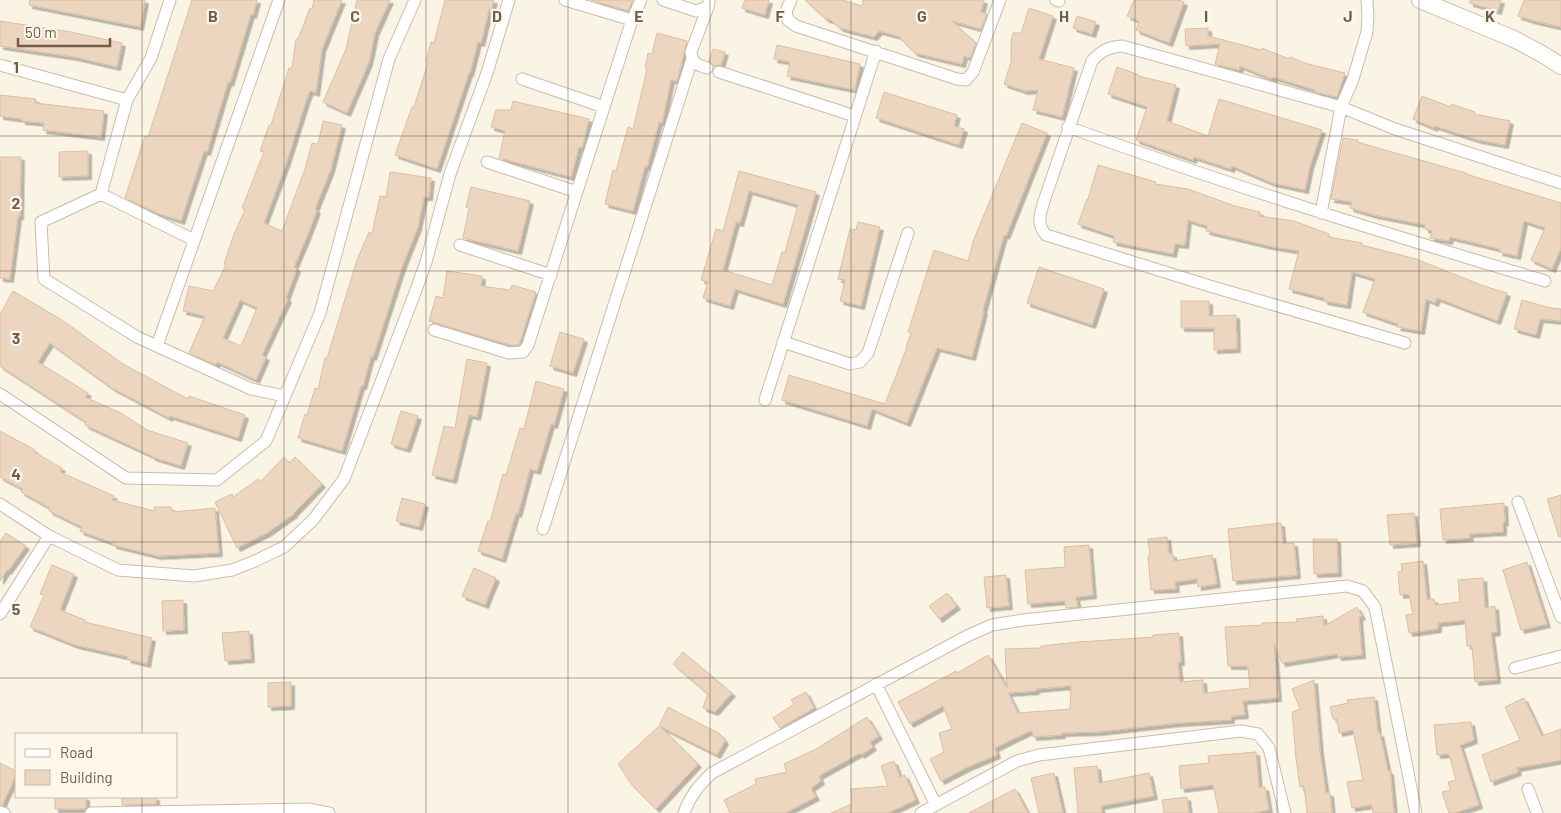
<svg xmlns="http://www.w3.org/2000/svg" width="1561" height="813" viewBox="0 0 1561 813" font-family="Barlow,sans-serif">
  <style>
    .building { fill: #ecd6bf; stroke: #ddbea2; fill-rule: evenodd; filter: url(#shadow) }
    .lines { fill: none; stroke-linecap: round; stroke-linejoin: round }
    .street-casing { stroke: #cabcac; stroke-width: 13 }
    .secondary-casing { stroke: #cdbdab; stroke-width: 18 }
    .street { stroke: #fff; stroke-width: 11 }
    .secondary { stroke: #fff; stroke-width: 16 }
    .grid { fill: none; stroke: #705d4d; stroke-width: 1; stroke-opacity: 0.55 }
    .grid-label { font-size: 16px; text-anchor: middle; font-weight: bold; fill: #705d4d; stroke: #fdf8eb; stroke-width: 4.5; stroke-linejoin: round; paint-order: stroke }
  </style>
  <defs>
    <filter id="shadow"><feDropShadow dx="3.5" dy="3.5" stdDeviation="0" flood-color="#0004"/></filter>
  </defs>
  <rect width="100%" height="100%" fill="#faf4e5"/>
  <path class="building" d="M30,0H145L140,27L29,5Z
    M192,0H257L253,15L251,14L230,83L228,82L207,152L204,151L181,221L157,213L125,198L145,136L148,137Z
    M314,0H342L322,49L316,93L310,91L307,98L287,161L264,223L282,231L305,169L312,143L318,144L323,121L342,125L331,169L315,209L317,210L306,239L294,267L297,268L286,298L288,299L262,355L266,357L256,380L217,362L216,365L189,353L205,316L183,311L189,286L213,291L226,265L224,264L234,234L245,210L242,208L264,152L260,151L269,125H271L289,68H292L296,39H298L310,8L312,9ZM240,300L257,308L241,346L223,338Z
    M357,0H390L375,33L369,62L347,113L323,102L346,49Z
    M445,0H494L491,11L489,10L481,43L478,42L470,73H469L437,169L395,155L412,107H414L428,63L426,62L431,42L434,43Z
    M591,0H633L628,11Z
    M745,0H769L765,15L742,8Z
    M805,0H843L862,6L863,0H984L981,12L987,14L981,29L952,21L976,43L970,58L964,56L962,64L915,53L898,36L879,31L874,37L840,28L831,20L826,19Z
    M1134,0H1178L1184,2L1169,43L1136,30L1139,21L1127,16Z
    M1470,0H1501L1498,11L1470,3Z
    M1524,0H1561V27L1534,21L1518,16Z
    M1029,8L1053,16L1039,59L1074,68L1062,117L1033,110L1038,90L1025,91L1004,84L1011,62V41L1013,33H1021Z
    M1077,16L1096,22L1092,34L1073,28Z
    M0,21L71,32L122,43L117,67L74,57L0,46Z
    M1208,28V36L1261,50L1262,48L1289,59L1290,57L1308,64L1345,73L1337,97L1315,92V90L1273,77L1272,79L1240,66L1239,70L1215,64L1220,44L1186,46L1185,29Z
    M657,33L687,41L677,81L671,80L662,123L659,122L647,167L645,166L633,211L605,204L613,170L616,171L628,127L633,129L647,69L645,68L648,53L652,54Z
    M777,45L860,64L855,90L787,76L790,62L774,59Z
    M713,49L725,52L721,65L714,66L709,61Z
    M1117,67L1139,75L1138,76L1176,85L1167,121L1208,136L1219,99L1322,130L1310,166L1305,190L1272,183L1232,166L1231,169L1194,157L1193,160L1136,140L1147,107L1108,94Z
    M884,92L957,115L954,126L964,129L959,145L876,118Z
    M0,95L36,99L35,103L104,111L101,137L43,130L44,123L22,121V119L0,116Z
    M1422,96L1451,107V104L1475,112L1474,114L1510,121L1505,145L1478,140L1435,126L1434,128L1413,119Z
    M513,101L589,119L582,148L579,147L571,177L499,158L505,131L491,127L496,110H511Z
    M1022,123L1047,133L1006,236L1004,235L983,310L984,311L972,357L937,348L907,423L872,409L867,426L782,400L789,375L885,404L907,347H906L911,333L908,332L934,250L968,261L974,239Z
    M1343,138L1358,140L1357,142L1466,173V174L1561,203V248L1552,269L1531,260L1545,228L1524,221L1517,256L1499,252L1500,249L1450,237L1449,241L1430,238L1432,231L1425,229V225L1374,215L1350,208L1352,202L1331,199Z
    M88,151V176L59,177V152Z
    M0,157H21L20,216H18L10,279L0,278Z
    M1098,165L1156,182L1155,184L1188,189L1235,206L1260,212L1259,216L1294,221L1329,234L1328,237L1362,243V245L1416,259L1484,286L1507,293L1497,321L1437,298L1435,303L1426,299L1421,331L1397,327L1398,324L1363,312L1375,279L1352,272L1347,305L1324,301V298L1289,289L1299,251L1269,246L1206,231L1207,226L1188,220L1185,245L1175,244L1173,254L1113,242L1114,236L1078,224L1087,199H1088Z
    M739,171L816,192L783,304L735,289L730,306L703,298L708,282L701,280L716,229L723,231ZM749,191L798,205L785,252H782L772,285L723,270L736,222L740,223Z
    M390,172L431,178L429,197H424L418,227L402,267L373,357L371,356L363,386H361L342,451L298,438L305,414L307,415L315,388L318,389L325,358H327L357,260L369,232L372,234L380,196L386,197Z
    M471,187L530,201L518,251L463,238L469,208L466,207Z
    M858,222L880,227L861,306L840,301L845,280L838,279L850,229L856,230Z
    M1039,267L1104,289L1092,325L1027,303Z
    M447,271L482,276L481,286L510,290L512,285L536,292L519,345H510L429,321L436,296L443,298Z
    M13,291L62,320L123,364L188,399L189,396L245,415L238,438L170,416L169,418L112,388L50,343L38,362L88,393L85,397L121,413L147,430L188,443L181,466L152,457V456L85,425L86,422L0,366V314Z
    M1522,300L1551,308L1561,309V321L1540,319L1536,335L1514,329Z
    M1181,301H1209V316L1236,315L1237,349L1214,350V328H1181Z
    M560,332L584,339L573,373L550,366Z
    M467,359L487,363L477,417L469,415L453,480L432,475L444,426L455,428Z
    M536,381L564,389L554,425L551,424L537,471L530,469L518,514L516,513L502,559L478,551L488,521L490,522L503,474L506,475L520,428L524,429Z
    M401,411L418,416L407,449L391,444Z
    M0,431L35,450L34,452L62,468L60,472L114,496L112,500L154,511V507H171L172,512L215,508L219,553L158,556L113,545V543L80,531L82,527L49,511L50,508L21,492L23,489L0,477Z
    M284,457L289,463L295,457L322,484L294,513V514L267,533L237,548L215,502L232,494L233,497L258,479L260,482Z
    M1561,495V536L1559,537L1547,499Z
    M402,498L425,504L419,527L396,521Z
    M1504,503L1505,522L1503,523V532L1469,534L1470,538L1443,540L1440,509Z
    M1414,513L1417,543L1390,545L1387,515Z
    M1281,523L1283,544L1294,543L1297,575L1233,581L1228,529Z
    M6,533L26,546L8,571L7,570L0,581V542Z
    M1167,537L1169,554H1173L1174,561L1212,555L1217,584L1198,587L1197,579L1175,582L1176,589L1151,590L1148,556H1150L1148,539Z
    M1313,539H1337L1338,573L1314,574Z
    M1089,545L1093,595L1076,597L1078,607L1066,608L1065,601L1028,604L1025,570L1065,567L1064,547Z
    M1423,561L1427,600L1434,599L1435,605L1460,602L1458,580L1483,578L1485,608L1495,606L1497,632L1491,633L1497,680L1475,682L1472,646H1467L1465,620L1438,623V629L1409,633L1406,615L1413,614L1409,594L1400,595L1398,572L1402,571L1401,564Z
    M1527,562L1547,624L1521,630L1503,570Z
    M52,565L74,574L60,610L85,620V622L152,638L147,664L127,659L128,657L75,645L30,627L44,595L40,594Z
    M474,568L496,578L485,605L462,596Z
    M1006,575L1009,606L987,608L984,577Z
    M947,593L957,606L939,619L929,606Z
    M183,600L184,630L163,631L162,601Z
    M1357,607L1362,616L1359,618L1362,655L1338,657L1337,654L1282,663L1274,644L1278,698L1243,701L1245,715L1231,716V720L1178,723L1098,732L1061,733L1062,735L1033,737L1032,730L995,748L997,755L968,767L941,781L930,759L944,752L939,733L952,729L943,706L910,724L898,702L956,671L957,673L988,655L1007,688L1005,649L1041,648V646L1078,642L1153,637V635L1179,633L1181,662H1178L1180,682L1203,680L1204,693L1250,688L1248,666H1228L1225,627L1262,625V623L1297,622L1296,619L1323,616L1324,626ZM1071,686L1070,709L1018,713L1008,693L1036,691V689Z
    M249,631L251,659L225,661L222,633Z
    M683,652L732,693L715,712L703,708L708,694L673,664Z
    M1314,680L1320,751L1326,793H1330L1332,813H1307L1304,786L1300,787L1296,759L1292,712L1300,709L1292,689Z
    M291,682V706L268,707V683Z
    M806,692L814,708L780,728L773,718L794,704L791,700Z
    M1374,697L1378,733H1380L1388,771H1390L1394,813H1373L1372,805L1352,808L1347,782L1363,780L1353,730L1339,733L1337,719H1333L1330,707L1348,703L1347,700Z
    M1524,698L1542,736L1561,729V760L1517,768L1518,772L1491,782L1482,755L1520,740L1505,707Z
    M668,707L720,734L725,741L717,755L661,727L698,764L656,809L632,785L618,764L659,726Z
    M867,717L879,736L870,742L873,747L861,755L860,753L819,776L821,781L811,788L816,797L785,813H730L724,800L756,784L755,779L787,772L784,764L816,749Z
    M1471,722L1474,740L1460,745L1479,805L1455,813H1449L1442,792L1451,790L1448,782L1456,780L1449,754L1437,755L1434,725Z
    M1256,752L1259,788L1265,787L1269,810L1253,813H1219L1213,785L1181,789L1179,766L1209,763L1208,756Z
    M894,761L900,777L905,775L916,800L888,813H831L852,804L851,789L888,786L881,766Z
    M0,763L16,771V775L2,805H0Z
    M1097,766L1099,783L1149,773L1154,796L1101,806L1102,813H1078L1074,768Z
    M1054,773L1063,813H1039L1031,778Z
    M1015,789L1028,813H969Z
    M55,797H86V808L85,809H55Z
    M122,797H156V804L122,805Z
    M1187,797L1189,813H1164L1162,800Z"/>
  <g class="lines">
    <defs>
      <path id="street" d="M170,0L151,58L127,100L101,194L41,222L44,279L137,337L251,389L285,396
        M565,0L632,20
        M663,0L696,11L708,7L709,2
        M791,0L786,11L788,20L796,26L957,79L966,80L973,72L1000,0
        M1056,0L1059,1
        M0,65L127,100
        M707,68C697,65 692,63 691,52L708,7
        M719,72L855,116
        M522,79L604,107
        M1068,127C1225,184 1384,233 1545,281
        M487,162L577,192
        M101,194L194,240
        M1321,213L1341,107L1353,79L1367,32L1368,16L1367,0
        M460,245L551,275
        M434,330L509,353L523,352L528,345L604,107L632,20L641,0
        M783,342L850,364L860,362L868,353L908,233
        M1405,343L1213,287L1046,235C1036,223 1040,215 1044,201L1092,61C1101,51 1108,47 1122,46L1341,107L1395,129L1561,183
        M157,346L279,0
        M0,394L126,478L217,480L266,441L320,313L389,59L415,0
        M765,400L876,51
        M1518,502L1561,617
        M0,504L49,536L118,570L194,576L232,570L255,561L284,547L313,520L344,479L416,290L426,262L450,174L487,73L509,0
        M543,529L692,59
        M0,614L49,536
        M1515,668L1561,656
        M876,684L936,805
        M1528,789L1537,813
        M0,812L4,813
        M91,813L308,809L329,813
        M684,813C690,796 699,785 712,773L967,636L992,625L1023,620L1347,586L1363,591L1375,607L1416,813
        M921,813L1017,761L1039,755L1241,731L1258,734L1269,748L1285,813"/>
      <path id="secondary" d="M1420,0L1514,39L1542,54L1561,66"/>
    </defs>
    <use href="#street" class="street-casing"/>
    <use href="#secondary" class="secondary-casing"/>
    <use href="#street" class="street"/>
    <use href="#secondary" class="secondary"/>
  </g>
  <path class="grid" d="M142,0V734M284,0V813M426,0V813M568,0V813M710,0V813M851,0V813M993,0V813M1135,0V813M1277,0V813M1419,0V813M0,136H1561M0,271H1561M0,406H1561M0,542H1561M0,678H1561M142,797V813"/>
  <g class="grid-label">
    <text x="213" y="22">B</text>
    <text x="355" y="22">C</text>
    <text x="497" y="22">D</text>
    <text x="639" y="22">E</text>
    <text x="780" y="22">F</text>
    <text x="922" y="22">G</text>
    <text x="1064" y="22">H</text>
    <text x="1206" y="22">I</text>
    <text x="1348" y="22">J</text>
    <text x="1490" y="22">K</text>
    <text x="16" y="73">1</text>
    <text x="16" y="209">2</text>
    <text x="16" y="344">3</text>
    <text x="16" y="480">4</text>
    <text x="16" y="615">5</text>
  </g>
  <rect x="15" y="733" width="162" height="65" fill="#fdf8eb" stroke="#c5baac"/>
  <rect x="25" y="749" width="25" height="8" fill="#ffffff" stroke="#c5baac"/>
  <text x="60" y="758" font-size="15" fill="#705d4d">Road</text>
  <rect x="25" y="770" width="25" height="15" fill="#ecd6bf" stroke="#c5baac"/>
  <text x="60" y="783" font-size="15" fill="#705d4d">Building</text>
  <path d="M18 38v8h92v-8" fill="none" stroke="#705d4d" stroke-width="2.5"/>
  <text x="25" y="38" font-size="15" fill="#705d4d" stroke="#fdf8eb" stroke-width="4" paint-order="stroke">50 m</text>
</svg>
